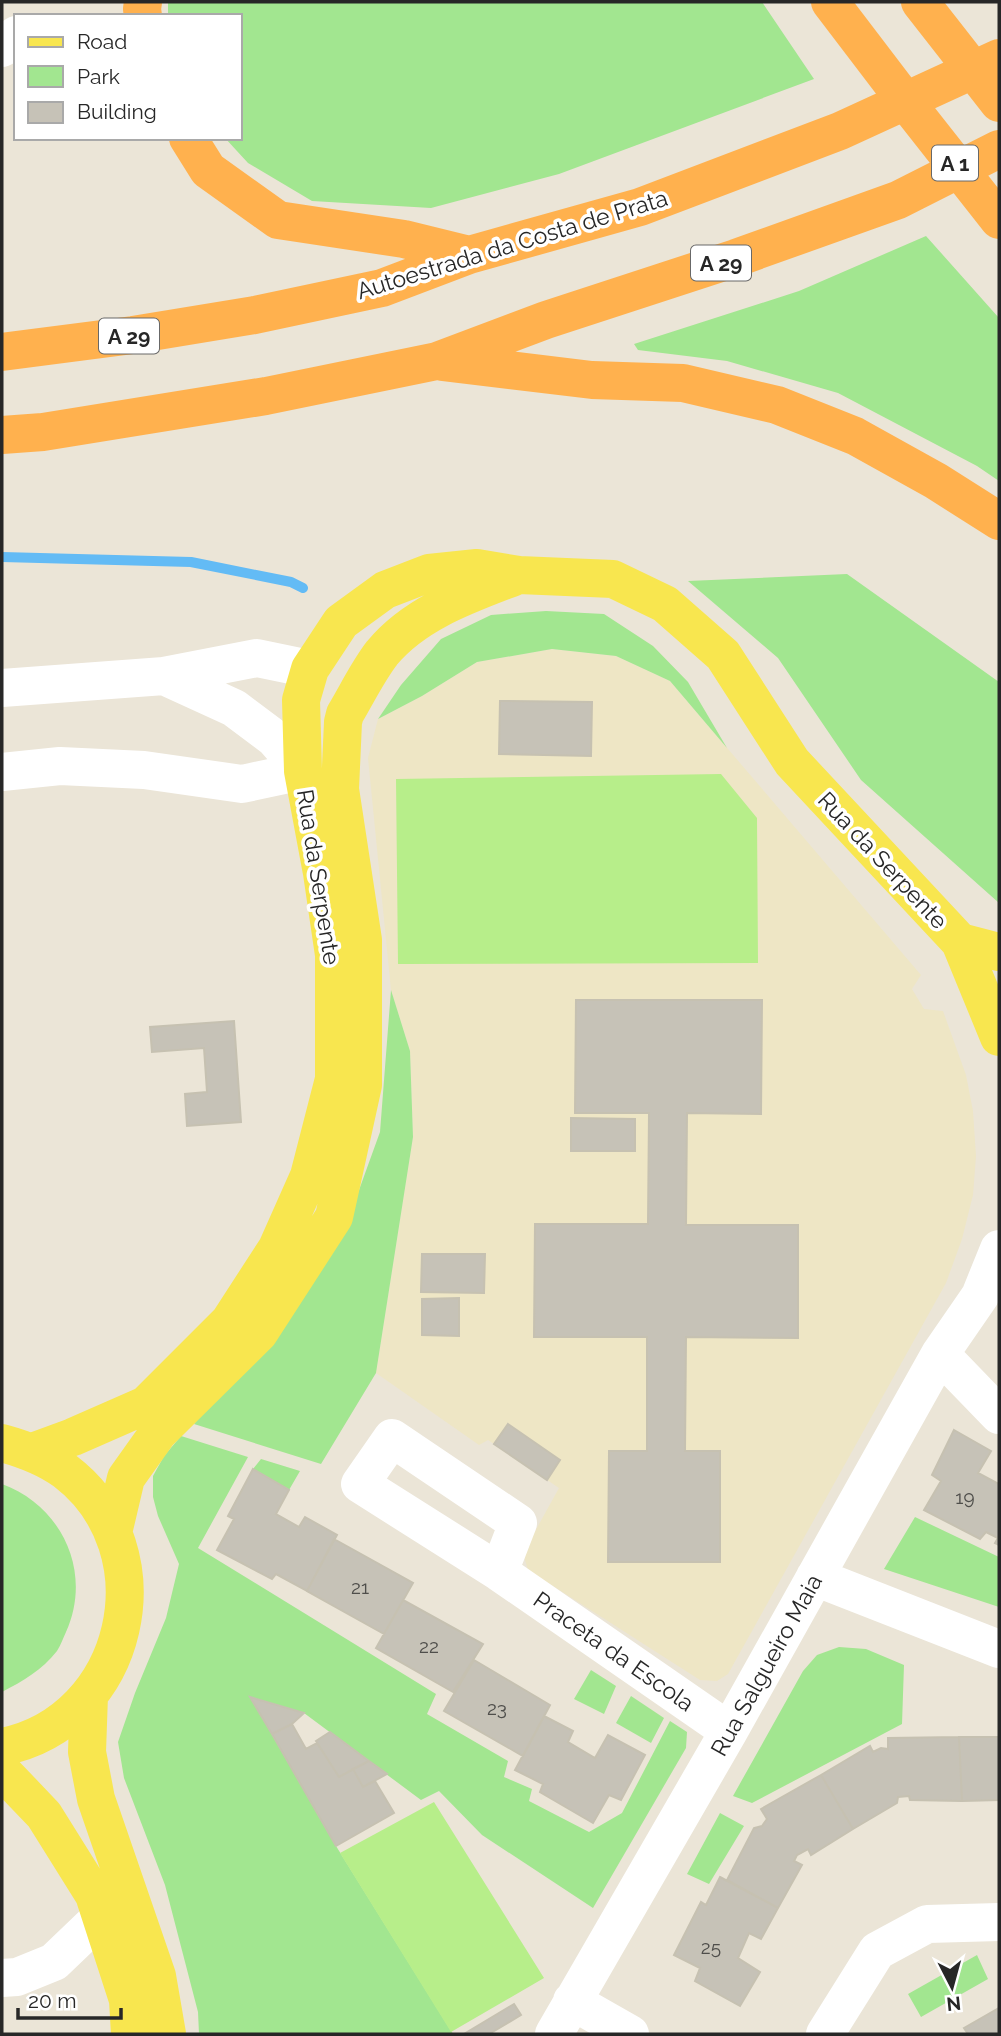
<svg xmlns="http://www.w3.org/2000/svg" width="1001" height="2036" viewBox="0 0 1001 2036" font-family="Raleway,sans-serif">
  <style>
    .education { fill: #eee6c5 }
    .green { fill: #a2e690 }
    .pitch { fill: #b7ee8a }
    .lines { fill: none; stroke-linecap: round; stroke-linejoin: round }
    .stream { stroke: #63bbf5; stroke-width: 10 }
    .building { fill: #c6c2b7; stroke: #c6c1b1; stroke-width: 2 }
    .minor { stroke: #fff; stroke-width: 38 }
    .major { stroke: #f8e64f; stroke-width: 38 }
    .highway { stroke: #ffb14e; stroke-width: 38 }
    .labels { text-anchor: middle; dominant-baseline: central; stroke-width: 7; stroke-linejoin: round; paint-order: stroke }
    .number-label { font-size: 19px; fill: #4f4e4b }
    .shield { fill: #fff; stroke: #686868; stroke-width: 2 }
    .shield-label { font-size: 21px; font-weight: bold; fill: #272727 }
    .street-label { font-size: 23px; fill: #272727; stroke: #fff }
  </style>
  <rect width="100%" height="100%" fill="#ebe5d7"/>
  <path class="education" d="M552,649L616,656L670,681L921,975L912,989L924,1009L943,1011L966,1075L973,1111L976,1156L973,1195L962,1239L946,1283L728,1674L717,1681L700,1680L528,1570L523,1553L559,1488L488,1440L479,1445L376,1373L413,1137L410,1051L391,990L368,758L378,719L422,696L477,662Z"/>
  <path class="green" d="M168,2H762L814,79L559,174L431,208L312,201L248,163L225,138H240V16H168Z
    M926,236L999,318V481L977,466L838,393L727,361L638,350L634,344L799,291Z
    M847,574L999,682V903L861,780L778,658L688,581Z
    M546,611L604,614L653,646L688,682L727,748L670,681L616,656L552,649L477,662L422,696L378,719L401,685L441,639L491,615Z
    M391,990L410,1051L413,1137L376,1373L321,1464L194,1424L346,1226L380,1132Z
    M181,1436L248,1457L198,1548L436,1694L427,1714L508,1761L504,1777L532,1789L529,1801L589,1832L622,1813L670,1721L687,1732L686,1748L593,1908L482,1835L439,1791L421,1800L304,1713L251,1698L336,1846L453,2034H199L198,2012L165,1885L124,1778L118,1742L135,1693L166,1618L179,1564L158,1516L153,1497V1476L164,1456Z
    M261,1459L300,1471L289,1490L253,1469Z
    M2,1484C62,1506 93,1572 66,1632C63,1638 61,1645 57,1651C42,1670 23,1681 2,1692Z
    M915,1517L999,1557V1607L884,1569Z
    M839,1647L866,1649L904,1665L902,1724L752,1803L733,1796L803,1671L817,1655Z
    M591,1670L616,1686L604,1714L574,1699Z
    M631,1696L664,1718L651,1743L616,1723Z
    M720,1813L744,1826L709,1884L687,1874Z
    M977,1955L988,1979L921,2017L908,1994Z"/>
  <path class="pitch" d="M721,774L757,818L758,963L398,964L396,779Z
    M434,1802L544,1978L451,2032L340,1853Z"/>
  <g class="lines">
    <path class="stream" d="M2,557L191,562L291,582L303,588"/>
  </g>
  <path class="building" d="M500,701L592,702L591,756L499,754Z
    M576,1000H762L761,1114L687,1113L686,1225H798V1338L686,1337L685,1451H720V1562H608L609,1451H647V1337H534L535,1224H648L649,1113H575Z
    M234,1021L241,1122L187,1126L185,1094L207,1092L204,1048L152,1052L150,1027Z
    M571,1118L635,1119V1151H571Z
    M422,1254H485L484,1293L421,1292Z
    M459,1298V1336L422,1335V1299Z
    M508,1424L560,1460L547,1480L494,1444Z
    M954,1430L991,1451L978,1473L999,1484V1545L995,1543L998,1538L986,1532L980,1539L924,1510L941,1481L932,1475Z
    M253,1469L289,1490L276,1514L299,1527L305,1517L337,1535L307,1591L276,1574L272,1579L217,1550L234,1519L228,1516Z
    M334,1539L413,1583L384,1634L307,1591Z
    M403,1600L483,1644L453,1692L376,1648Z
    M474,1660L550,1705L523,1756L444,1711Z
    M250,1697L304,1713L292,1724L272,1734Z
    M544,1716L573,1731L568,1742L595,1758L608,1735L645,1755L621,1800L609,1795L593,1823L540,1792L543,1784L515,1770Z
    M292,1724L306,1749L317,1743L339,1777L353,1769L363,1787L375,1781L394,1813L336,1846L272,1734Z
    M330,1732L369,1761L339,1777L316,1741Z
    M959,1737H999V1800L962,1801Z
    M959,1737L962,1801L910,1800L909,1796L898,1797L897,1803L853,1829L821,1775L870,1746L873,1752L881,1748L888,1749V1738Z
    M369,1761L387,1774L363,1787L353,1769Z
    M821,1775L853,1829L811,1855L808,1849L797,1855L794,1861L802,1865L778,1908L727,1880L754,1828L762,1826L767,1819L761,1809Z
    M720,1877L778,1908L761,1939L749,1933L738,1958L760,1972L740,2006L695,1981L700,1968L674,1955L701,1902L706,1905Z
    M514,2004L521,2015L489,2034H464Z
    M999,2008V2034H968L964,2028Z"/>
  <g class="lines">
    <path class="minor" d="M2,48L16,35
      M2,688L164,676L257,658L310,669
      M2,772L60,766L144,770L242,784L303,771L274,738L234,708L164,676
      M940,1354L999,1415
      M499,1572L518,1523L392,1438L360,1484L499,1572L729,1731
      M815,1577L999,1649
      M2,1978L17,1977L54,1962L101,1917
      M572,2001L630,2034
      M554,2034L729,1731L940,1354L980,1296L999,1249
      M825,2034L877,1951L927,1924L999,1922"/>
    <path class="major" d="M960,942L999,952
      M2,1443C24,1449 46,1457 65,1471C169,1550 130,1722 2,1747
      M32,1452L73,1437L146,1405L229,1322L277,1248L309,1176L334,1079V955L322,873L303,771L301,700L310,669L341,622L385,590L429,573L477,568L519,575L613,579L665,604L723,655L792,762L960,942L999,1037
      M113,1533L126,1478L158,1433L259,1333L334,1217L363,1085V940L340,789L343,722L345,714C357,694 368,671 382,653C415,613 467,595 514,577
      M89,1695L87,1752L96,1799L157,1976L167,2034
      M2,1771L44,1815L94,1895L128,2000L130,2034"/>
    <path class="highway" d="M143,2L142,9L143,16
      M830,2L910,107L999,220
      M920,2L999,103
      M188,138L208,170L278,220L404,239L469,255
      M2,352L133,335L255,315L382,288L469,255L640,207L840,131L999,58
      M442,362L592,380L683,383L777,405L855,436L936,481L999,521
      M2,435L43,432L266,396L437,361L546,320L736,258L898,200L999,149"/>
  </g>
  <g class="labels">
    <g class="number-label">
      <text x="965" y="1497">19</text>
      <text x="360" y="1587">21</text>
      <text x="429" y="1646">22</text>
      <text x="497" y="1708">23</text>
      <text x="711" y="1947">25</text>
    </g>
    <g class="shield">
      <rect x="932" y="145.5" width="46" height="35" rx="5"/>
      <rect x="691" y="245.5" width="60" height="35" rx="5"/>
      <rect x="99" y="318.5" width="60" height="35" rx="5"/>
    </g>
    <g class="shield-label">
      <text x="955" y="163">A 1</text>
      <text x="721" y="263">A 29</text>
      <text x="129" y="336">A 29</text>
    </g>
    <g class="street-label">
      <text transform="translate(512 244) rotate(-17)">Autoestrada da Costa de Prata</text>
      <text transform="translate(883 860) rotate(47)">Rua da Serpente</text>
      <text transform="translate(319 877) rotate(81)">Rua da Serpente</text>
      <text transform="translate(614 1651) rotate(35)">Praceta da Escola</text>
      <text transform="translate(766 1665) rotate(-61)">Rua Salgueiro Maia</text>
    </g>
  </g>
  <rect width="1001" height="2036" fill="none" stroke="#272727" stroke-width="7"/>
  <rect x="14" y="14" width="228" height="126" fill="#ffffff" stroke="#a9a9a9" stroke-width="2"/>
  <rect x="28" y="37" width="35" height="10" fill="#f8e64f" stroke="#a9a9a9" stroke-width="2"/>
  <text x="77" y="49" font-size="21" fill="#272727">Road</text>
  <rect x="28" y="66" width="35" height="21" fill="#a2e690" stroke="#a9a9a9" stroke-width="2"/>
  <text x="77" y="84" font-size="21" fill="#272727">Park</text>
  <rect x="28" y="102" width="35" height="21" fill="#c6c2b7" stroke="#a9a9a9" stroke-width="2"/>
  <text x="77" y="119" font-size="21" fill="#272727">Building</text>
  <g transform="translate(952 1987) rotate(174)" stroke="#ffffff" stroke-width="5" paint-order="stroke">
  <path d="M0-5L12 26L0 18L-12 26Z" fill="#272727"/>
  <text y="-10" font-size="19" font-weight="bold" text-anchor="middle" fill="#272727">N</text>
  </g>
  <path d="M18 2008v10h103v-10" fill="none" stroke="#272727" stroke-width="3.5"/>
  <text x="28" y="2008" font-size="21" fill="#272727" stroke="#ffffff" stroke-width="5" paint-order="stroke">20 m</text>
</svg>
